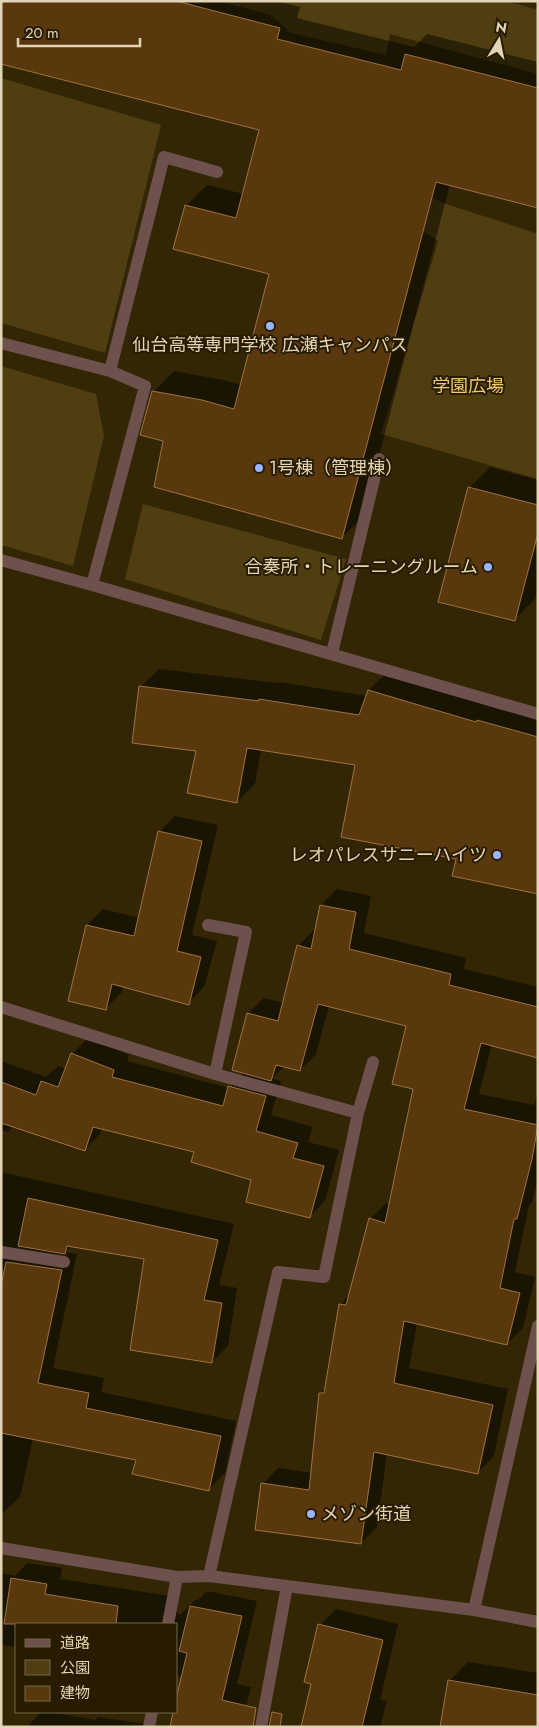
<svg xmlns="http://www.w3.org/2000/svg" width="539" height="1728" viewBox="0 0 539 1728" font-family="Jost,'Noto Sans JP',sans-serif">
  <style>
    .green { fill: #4f3e10 }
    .shadow { fill: #0007 }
    .building { fill: #5a380d; stroke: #9f7342 }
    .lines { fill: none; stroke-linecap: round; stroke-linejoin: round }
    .lane { stroke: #6d514d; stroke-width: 12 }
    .street { stroke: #6d514d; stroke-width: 12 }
    .poi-dot { fill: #9ab5fd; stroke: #281c00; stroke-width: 2 }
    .labels { text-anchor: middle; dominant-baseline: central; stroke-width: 4; stroke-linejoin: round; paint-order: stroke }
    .poi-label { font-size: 18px; fill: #e2d5b7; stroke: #281c00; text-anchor: start }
    .park-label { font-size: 18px; fill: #f1cb6d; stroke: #281c00 }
  </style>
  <rect width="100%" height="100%" fill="#322605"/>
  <path class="green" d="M219,1H507L538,10V74L390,34L386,55L291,33L271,15Z
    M1,78L161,125L105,353L1,323Z
    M410,186L443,203L538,234V479L381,434L438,241L405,219Z
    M1,366L96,394L104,436L73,566L1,545Z
    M143,504L346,559L321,640L125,579Z"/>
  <path class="shadow" d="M1,1H276L300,7L297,18L414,47L427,34L538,62V207L450,184L363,517L342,537L165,440L153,392L174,371L223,380L242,385L271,273L186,206L207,185L244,194L261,129Z
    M490,467L538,480V589L535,599L514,620L469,488Z
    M159,669L277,683L279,682L367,696L369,690L387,672L538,713V893L357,764L261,749L255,784L237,802L197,750L140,687Z
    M175,816L218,825L192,935L217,941L204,987L188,1003L123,986L122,992L105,1009L69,1000L87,925L103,909L140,918L159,832Z
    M337,889L371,896L364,933L466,958L464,969L538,987V1056L492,1044L479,1094L534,1105L538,1092V1178L532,1202L529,1205L515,1272L535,1277L523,1328L507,1344L417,1323L409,1368L508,1389L494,1456L478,1472L387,1453L377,1527L361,1543L263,1484L278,1468L312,1473L320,1393L327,1387L340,1305L349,1295L370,1219L386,1203L390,1204L415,1088L408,1025L329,1006L316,1054L300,1070L285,1066L272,1078L281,1081L271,1115L313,1127L308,1142L339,1150L325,1201L309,1217L253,1179L196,1151L102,1128L100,1134L84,1150L14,1126L8,1132L1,1130V1061L46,1077L58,1066L66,1069L72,1054L88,1038L129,1055L127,1061L229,1088L244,1072L248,1013L264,998L284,1003L298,946L314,930L316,931L321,905Z
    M1,1172L234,1224L219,1285L237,1288L228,1346L212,1362L146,1258L71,1246L65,1252L77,1254L53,1368L104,1378L101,1392L236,1421L225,1473L209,1489L137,1459L33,1438L20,1497L4,1512H1Z
    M27,1563L62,1568L60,1579L177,1597L175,1610L180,1615L195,1600H198L207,1591L257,1601L237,1684L251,1687L241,1727H171L175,1712H176L182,1677L176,1676V1624H16V1647L1,1645V1573L15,1576Z
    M336,1609L398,1624L380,1700L387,1701L380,1727H302L313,1683L320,1625Z
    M468,1662L538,1673V1727L449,1681Z
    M41,1712H52L95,1720L98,1717L164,1727H27Z"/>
  <path class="building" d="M1,1H176L280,28L277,39L401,70L405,54L538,88V208L436,182L342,539L154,487L163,441L140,435L152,391L202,400L234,409L269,274L173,249L185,205L236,218L259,130L1,64Z
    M468,487L538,505V533L515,621L438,602Z
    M139,686L259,701V699L359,715L368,690L476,722L477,720L538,737V894L452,876L456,859L341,837L355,765L247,748L237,803L187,793L196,751L132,743Z
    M158,831L202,841L177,951L201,957L189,1005L112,984L106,1010L68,1001L86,925L134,936Z
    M320,905L356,912L349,949L451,974L449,985L538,1007V1058L481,1043L464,1109L538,1125L532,1159L517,1219H514L500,1288L520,1293L507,1345L404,1321L394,1383L493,1405L478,1474L374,1452L361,1544L255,1530L261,1483L309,1490L319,1393H324L339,1304L346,1305L369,1218L385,1223L413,1089L392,1084L406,1026L318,1004L300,1071L276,1065L271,1081L232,1070L247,1013L278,1021L297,945L311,949Z
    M71,1053L114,1070L112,1077L223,1106L228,1086L266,1096L256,1131L298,1143L293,1158L324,1166L310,1218L246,1202L251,1180L191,1162L194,1152L93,1127L85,1151L1,1123V1082L36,1095L41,1081L58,1087Z
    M28,1198L218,1240L204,1300L222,1303L212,1363L130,1350L144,1259L67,1246L65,1254L18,1246Z
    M6,1262L62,1270L38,1383L89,1393L86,1408L221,1436L209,1491L132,1474L136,1460L1,1433V1286Z
    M11,1578L47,1584L45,1594L118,1606L116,1624H4Z
    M190,1606L242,1616L222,1700L256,1708L253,1727H170L173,1712H176V1699L187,1653L179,1651Z
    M318,1624L383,1640L362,1727H301L311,1684L304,1682Z
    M448,1680L538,1695V1727H440Z
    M272,1712L282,1714L280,1727H269Z"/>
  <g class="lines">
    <path class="lane" d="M1,343L110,371L145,386L92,585L538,714
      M110,371L164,157L217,172
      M1,560L92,585
      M332,653L379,459"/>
    <path class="street" d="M208,925L246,932L215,1074
      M1,1007L215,1074L358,1113L324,1277L278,1272L209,1576
      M358,1113L373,1062
      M1,1252L64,1262
      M1,1548L177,1577L209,1576L287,1586L474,1610L538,1622
      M474,1610L538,1326
      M168,1624L177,1577
      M149,1727L152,1712
      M261,1727L287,1586"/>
  </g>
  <g class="poi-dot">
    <circle cx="270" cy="326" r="5"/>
    <circle cx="259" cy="468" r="5"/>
    <circle cx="488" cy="567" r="5"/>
    <circle cx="497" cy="855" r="5"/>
    <circle cx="311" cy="1514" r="5"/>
  </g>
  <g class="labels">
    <g class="poi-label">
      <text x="270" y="345" text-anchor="middle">仙台高等専門学校 広瀬キャンパス</text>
      <text x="269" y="468">1号棟（管理棟）</text>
      <text x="478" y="567" text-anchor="end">合奏所・トレーニングルーム</text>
      <text x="487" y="855" text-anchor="end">レオパレスサニーハイツ</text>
      <text x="321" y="1514">メゾン街道</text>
    </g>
    <g class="park-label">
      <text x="468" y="386">学園広場</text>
    </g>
  </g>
  <rect width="539" height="1728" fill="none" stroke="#e2d5b7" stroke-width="5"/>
  <rect x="15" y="1623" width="162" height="90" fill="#281c00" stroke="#726649"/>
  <rect x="25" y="1639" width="25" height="8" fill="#6d514d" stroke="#726649"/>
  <text x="60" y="1648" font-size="15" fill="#e2d5b7">道路</text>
  <rect x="25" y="1660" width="25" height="15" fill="#4f3e10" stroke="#726649"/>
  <text x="60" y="1673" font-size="15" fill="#e2d5b7">公園</text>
  <rect x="25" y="1686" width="25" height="15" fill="#5a380d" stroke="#726649"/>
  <text x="60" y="1698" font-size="15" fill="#e2d5b7">建物</text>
  <g transform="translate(499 40) rotate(10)" stroke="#281c00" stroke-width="4" paint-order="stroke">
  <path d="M0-4L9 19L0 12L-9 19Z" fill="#e2d5b7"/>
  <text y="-8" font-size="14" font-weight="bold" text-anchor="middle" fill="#e2d5b7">N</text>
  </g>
  <path d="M18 38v8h122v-8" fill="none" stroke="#e2d5b7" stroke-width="2.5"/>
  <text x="25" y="38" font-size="15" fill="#e2d5b7" stroke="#281c00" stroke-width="4" paint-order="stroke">20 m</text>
</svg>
